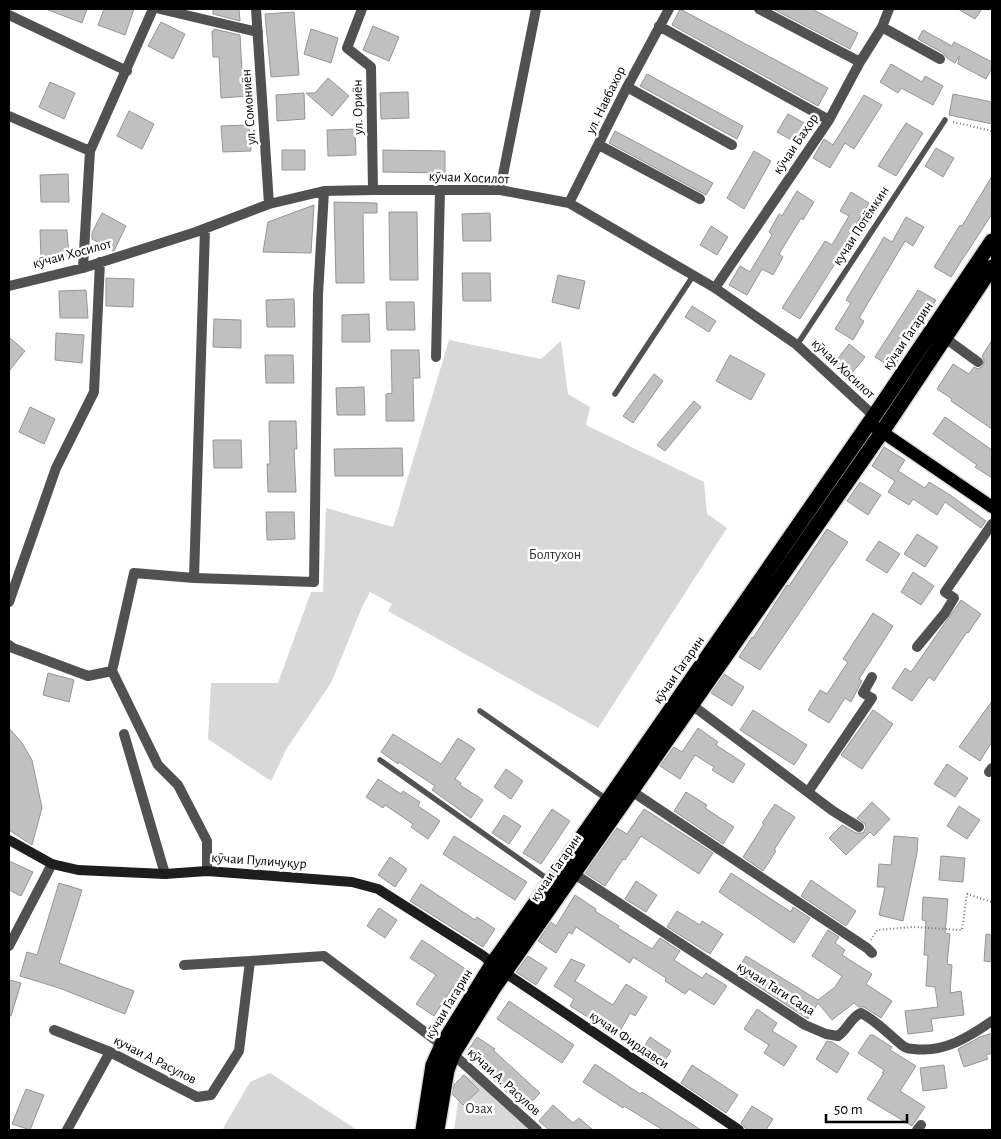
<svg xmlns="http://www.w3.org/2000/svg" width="1001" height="1139" viewBox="0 0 1001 1139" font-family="'Alegreya Sans',sans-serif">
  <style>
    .green { fill: #d8d8d8 }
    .building { fill: #c0c0c0; stroke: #959595 }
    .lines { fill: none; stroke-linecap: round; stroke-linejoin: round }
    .primary-casing { stroke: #dbdbdb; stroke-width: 15 }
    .highway-casing { stroke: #dbdbdb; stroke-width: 18 }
    .path { stroke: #737373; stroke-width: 2; stroke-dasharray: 1 2.5; stroke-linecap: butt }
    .lane { stroke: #515151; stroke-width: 5.5 }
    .street { stroke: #515151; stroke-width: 10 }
    .secondary { stroke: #1e1e1e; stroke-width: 10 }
    .primary { stroke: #000; stroke-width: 12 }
    .highway { stroke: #000; stroke-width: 15 }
    .labels { text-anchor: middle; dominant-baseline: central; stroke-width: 5; stroke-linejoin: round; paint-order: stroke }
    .street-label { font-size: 14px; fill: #000; stroke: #fff }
    .park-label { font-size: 14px; fill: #2f2f2f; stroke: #fff }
  </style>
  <rect width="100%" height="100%" fill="#fff"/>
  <path class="green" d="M449,340L541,359L561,341L568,394L590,407L586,425L704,482L707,514L727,528L598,728L388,611L392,604L370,592L362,607L331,683L287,748L271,781L208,739L211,683H278L311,592H323L326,508L393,527Z
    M270,1073L357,1130H222L250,1082Z
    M462,1074L480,1082L533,1130H454Z"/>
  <path class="building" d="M46,9H87L82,23Z
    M104,9H134L125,35L98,25Z
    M213,9H239L240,21L213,14Z
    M680,9L828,88L818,106L672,25Z
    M773,9H812L858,33L850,49Z
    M958,9H982L975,19Z
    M294,12L299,75L271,77L265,14Z
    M161,22L185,34L173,59L148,46Z
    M373,26L399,37L389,61L363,50Z
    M214,29L240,35L242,71L248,70L249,96L221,98L219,57H213L212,31H214Z
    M311,29L338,38L331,63L304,54Z
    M923,30L952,46L954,42L992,62V68L986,79L958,64L959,56L955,63L947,58L943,53L918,39Z
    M891,64L922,82L925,76L943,86L933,105L901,88L898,93L880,82Z
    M647,74L743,126L737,139L640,86Z
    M328,78L349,96L332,116L306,93H315Z
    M50,82L75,93L64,119L39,107Z
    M408,92L409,118L381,119L380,93Z
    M304,93L305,119L277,121L276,95Z
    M953,94L992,102V124L949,115Z
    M864,95L882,105L854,149L845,143L830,168L813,158L824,139L833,145Z
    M129,111L154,124L142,149L117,136Z
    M788,114L806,124L795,142L777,132Z
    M906,123L923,133L896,176L878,166Z
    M249,125L251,151L223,152L221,126Z
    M355,129L356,155L328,156L327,130Z
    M615,131L713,183L706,195L609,143Z
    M936,148L954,158L943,177L925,166Z
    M282,150H305V170H282Z
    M383,150L445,151V173L383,172Z
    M754,151L771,161L744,209L727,198Z
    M68,174L69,202H41L40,175Z
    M992,176V214L951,277L934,267L960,225L962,226Z
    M797,191L814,202L803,220L801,218L779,254L783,257L773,275L762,269L747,295L729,285L740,266L750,272L772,235L769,232L779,214L782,216Z
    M851,192L869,203L855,226L863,231L852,250L846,246L800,319L782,308L825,241L832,245L849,216L840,211Z
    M334,202L377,203V213H363L364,283H336Z
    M314,205L311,253L263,252L268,222Z
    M389,212H417L418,280H390Z
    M102,213L126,226L114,251L92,239V233Z
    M490,213L491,241H463L462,214Z
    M906,217L924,227L913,246L905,241L859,318L864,321L853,340L835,329L851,303L846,300L884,237L892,242Z
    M711,226L728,237L717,255L700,245Z
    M40,230H67L69,257L41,258Z
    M462,273H490L491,301H463Z
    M558,275L585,281L579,309L552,302Z
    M106,278L134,279L133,307L106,306Z
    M86,290L88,318H60L59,291Z
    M918,290L936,300L893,368L875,357Z
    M294,299L295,327H267L266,300Z
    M386,302H414L415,330H387Z
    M692,306L716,321L709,332L685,317Z
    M369,314L370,342H342V315Z
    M214,319L241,320V348L213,347Z
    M56,333L84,335L82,363L55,360Z
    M9,337L25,351L9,371Z
    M992,340V429L951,401L952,399L937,389L953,364L969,374L974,367L978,369L983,366L984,360L982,356Z
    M849,344L865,357L852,373L836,361Z
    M391,350H419L420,378H413L414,421H386V394L392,393Z
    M265,355H293L294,383H266Z
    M730,355L765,374L751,400L716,381Z
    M654,374L663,381L633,423L623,416Z
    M364,387L365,415H337L336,388Z
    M694,401L701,407L665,451L657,445Z
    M30,407L55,419L44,444L19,432Z
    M945,417L992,450V478L975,467L977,465L933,434Z
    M269,421H296L297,449H294L296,492H268L267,464H270Z
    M213,440H241L242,468H214Z
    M884,447L905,460L898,471L925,488L929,482L950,495L986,521L981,528L945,502L937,515L913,499L909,505L888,492L895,481L872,466Z
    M402,448L403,476H335L334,449Z
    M860,482L881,495L868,515L847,501Z
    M266,512H294L295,539L267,540Z
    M827,529L848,542L760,670L739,657L752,637L753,638L787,585L789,586Z
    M917,534L938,547L925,567L904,554Z
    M879,541L900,554L887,573L866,560Z
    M913,572L934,586L921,605L901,592Z
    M961,600L981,614L968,633L967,632L934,681L929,677L912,701L892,688L905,668L911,672Z
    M873,613L893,626L859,679L862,681L851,702L845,698L829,723L808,710L820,690L827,694L848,662L843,659Z
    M48,673L74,680L69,702L43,695Z
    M724,674L744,687L732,706L711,693Z
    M992,701V742L980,761L959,747Z
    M753,710L807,745L794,765L740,730Z
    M873,710L893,724L862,769L841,755Z
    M9,728L22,743L32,760L42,808L32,845L9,830Z
    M698,728L718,742L716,745L745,764L733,783L712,770L714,767L695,755L680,779L660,766L674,747L682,752Z
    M393,734L441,764L458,738L475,749L455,779L461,783L460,785L483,800L471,818L432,790L435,786L399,762L398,764L381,752Z
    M947,764L968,778L955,797L934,784Z
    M506,769L523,781L511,799L494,787Z
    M378,779L401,794L403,791L420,802L418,806L440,821L428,839L411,827L413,824L385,805L383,808L366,797Z
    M686,792L707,805L705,808L734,827L723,844L674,811Z
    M872,802L890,819L874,836L870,832L846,855L829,838L842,825L856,833H863L866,828L865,824L857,818Z
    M775,804L795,817L774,850L776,851L763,871L743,857L764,824L762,823Z
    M959,806L980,820L967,839L947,826Z
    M552,809L570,821L541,864L523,853Z
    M644,809L713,853L699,874L641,836L625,860L623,859L605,886L585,873L617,828L627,834Z
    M504,815L521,826L509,844L492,833Z
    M454,836L527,882L515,900L443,854Z
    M894,836L918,838L917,853L903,921L879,915L885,887H877L879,864L891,865Z
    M941,856L965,858L963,882L939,880Z
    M390,857L407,869L395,887L378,875Z
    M9,861L33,872L21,896L9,890Z
    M731,873L791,912L793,907L810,918L794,943L719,892Z
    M811,880L856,911L846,926L801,896Z
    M636,881L657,895L646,912L625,899Z
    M59,883L82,890L59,963L134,991L125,1014L59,988L20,976L27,952L37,955Z
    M421,884L475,920L477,917L495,929L483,947L410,901Z
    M575,895L596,909L595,911L619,926L618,928L652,949L660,938L680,951L674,960L702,978L706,973L727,986L714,1005L689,989L685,994L665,981L666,978L633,957L630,963L576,927L572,934L569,932L556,953L538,941L551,922L556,926Z
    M923,897L948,899L945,933L950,934L947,964L952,965L950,993L961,991L964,1015L931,1019L933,1031L908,1034L905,1011L938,1007L935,987L926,986L928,955H924L926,921L922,920Z
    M379,908L397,920L385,938L367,926Z
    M677,911L700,925L702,921L723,934L710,954L667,927Z
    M828,930L839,937L835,943L845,950L842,955L872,974L866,984L892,1001L881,1018L864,1007H859L854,1003L832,1020L818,1003L808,1019L736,972L746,956L818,1000L835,987L842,976L812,956Z
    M986,934L992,935V962L984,961Z
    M422,940L467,970L455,988L453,987L434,1016L416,1004L436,975L410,958Z
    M528,956L547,968L536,985L516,972Z
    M571,959L585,965L575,981L613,1005L626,984L647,997L635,1016L630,1013L619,1033L593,1016L591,1019L570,1006L574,999L554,986Z
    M9,980L21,983L11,1016H9Z
    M509,1001L574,1045L562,1063L497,1019Z
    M757,1009L777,1023L772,1031L797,1046L784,1066L764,1053L769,1045L744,1029Z
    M992,1033V1053L986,1055L988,1059L964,1067L958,1049L980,1037Z
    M870,1035H873L892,1047L890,1050L916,1066L900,1091L925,1107L912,1126L867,1099L884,1073H882L884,1070L858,1053Z
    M477,1037L495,1049L493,1050L540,1093L525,1109L489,1076L492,1073L465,1055Z
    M650,1037L671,1051L660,1068L639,1055Z
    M827,1041L832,1042L849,1053L837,1073L816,1059Z
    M595,1064L640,1094L642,1092L701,1130H663L624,1106L623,1108L583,1082Z
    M692,1065L738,1095L726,1113L681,1083Z
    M944,1065L947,1088L923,1091L920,1068Z
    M464,1075L479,1090L463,1105L452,1094L454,1085Z
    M26,1089L44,1095L30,1130L12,1124Z
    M553,1105L573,1123L579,1118L593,1130H549L539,1121Z
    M752,1106L773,1119L766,1130H747L741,1123Z"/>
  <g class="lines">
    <defs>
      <path id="primary" d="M869,423L992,507"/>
      <path id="highway" d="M423,1130L433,1065L442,1045L493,963L608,800L874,416L992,241
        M437,1130L447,1070L453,1054L493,989L882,432L992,267"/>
    </defs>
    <use href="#primary" class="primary-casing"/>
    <use href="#highway" class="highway-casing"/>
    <path class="path" d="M953,122L992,131
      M871,940L877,930L913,927L962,930L967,894L992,902"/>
    <path class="lane" d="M797,345L945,120
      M615,394L693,276
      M480,711L608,800
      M380,760L549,880"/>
    <path class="street" d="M160,9L258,32
      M256,9L269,204
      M362,9L347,48L371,67L373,190
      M759,9L860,62
      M9,15L127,71
      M659,26L829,120
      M882,27L940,59
      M627,87L732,145
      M9,116L90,151
      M599,145L700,199
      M500,190L536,9
      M569,203L627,87L669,9
      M83,268L90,151L153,9
      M9,286L83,268L196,232L269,204L324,191L373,190H500L569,203L715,288L797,345L874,416
      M715,288L829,120L860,62L882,27L889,9
      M945,338L978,362
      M436,357L440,190
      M194,578L205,229
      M9,602L56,468L94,392L100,262
      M9,645L13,648L88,676L112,671
      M917,647L945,613L954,598L945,592L992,524
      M692,705L833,811L859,827
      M124,734L165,874
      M989,772L992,768
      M630,790L867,948L872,953
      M808,792L872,698L863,693L872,677
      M207,871V841L178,785L158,765L112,671L134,573L194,578L314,582L318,295L324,191
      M573,873L805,1025L826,1034L838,1036C847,1030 851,1017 861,1013C877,1021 889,1035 903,1046C907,1049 910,1049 914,1049C944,1053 969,1037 992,1021
      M9,946L52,864
      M184,965L250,961
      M54,1030L110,1052L197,1097L211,1095L239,1051L250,961L324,956L442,1045
      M453,1054L537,1130
      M67,1130L110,1052
      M917,1130L921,1125"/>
    <path class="secondary" d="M9,840L52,864L78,870L165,874L207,871L352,882L378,889L482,955L504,972L739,1130"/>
    <use href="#primary" class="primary"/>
    <use href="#highway" class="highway"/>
  </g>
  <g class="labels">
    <g class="street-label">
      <text transform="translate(606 100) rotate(-64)">ул. Навбахор</text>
      <text transform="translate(249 107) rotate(-94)">ул. Сомониён</text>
      <text transform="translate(358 107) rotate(-91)">ул. Ориён</text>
      <text transform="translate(796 144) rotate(-56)">кӯчаи Баҳор</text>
      <text transform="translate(469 178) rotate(2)">кӯчаи Хосилот</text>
      <text transform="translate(861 226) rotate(-57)">кучаи Потёмкин</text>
      <text transform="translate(72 254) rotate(-15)">кӯчаи Хосилот</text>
      <text transform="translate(908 336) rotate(-56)">кӯчаи Гагарин</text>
      <text transform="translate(843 369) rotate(43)">кӯчаи Хосилот</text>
      <text transform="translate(679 670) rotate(-55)">кӯчаи Гагарин</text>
      <text transform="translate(259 861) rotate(4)">кӯчаи Пуличуқур</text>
      <text transform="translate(556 868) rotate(-55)">кучаи Гагарин</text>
      <text transform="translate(776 989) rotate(32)">кучаи Таги Сада</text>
      <text transform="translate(449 1004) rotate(-59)">кӯчаи Гагарин</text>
      <text transform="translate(629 1040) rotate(34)">кучаи Фирдавси</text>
      <text transform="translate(155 1060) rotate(27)">кучаи А.Расулов</text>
      <text transform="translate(504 1082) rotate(42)">кӯчаи А. Расулов</text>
    </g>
    <g class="park-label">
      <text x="555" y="555">Болтухон</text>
      <text x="479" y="1109">Озах</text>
    </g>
  </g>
  <rect width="1001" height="1139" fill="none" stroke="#000000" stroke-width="20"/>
  <path d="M826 1114v8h81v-8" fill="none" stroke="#000000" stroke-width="2.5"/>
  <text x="834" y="1114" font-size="15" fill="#000000" stroke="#ffffff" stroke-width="4" paint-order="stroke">50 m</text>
</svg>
